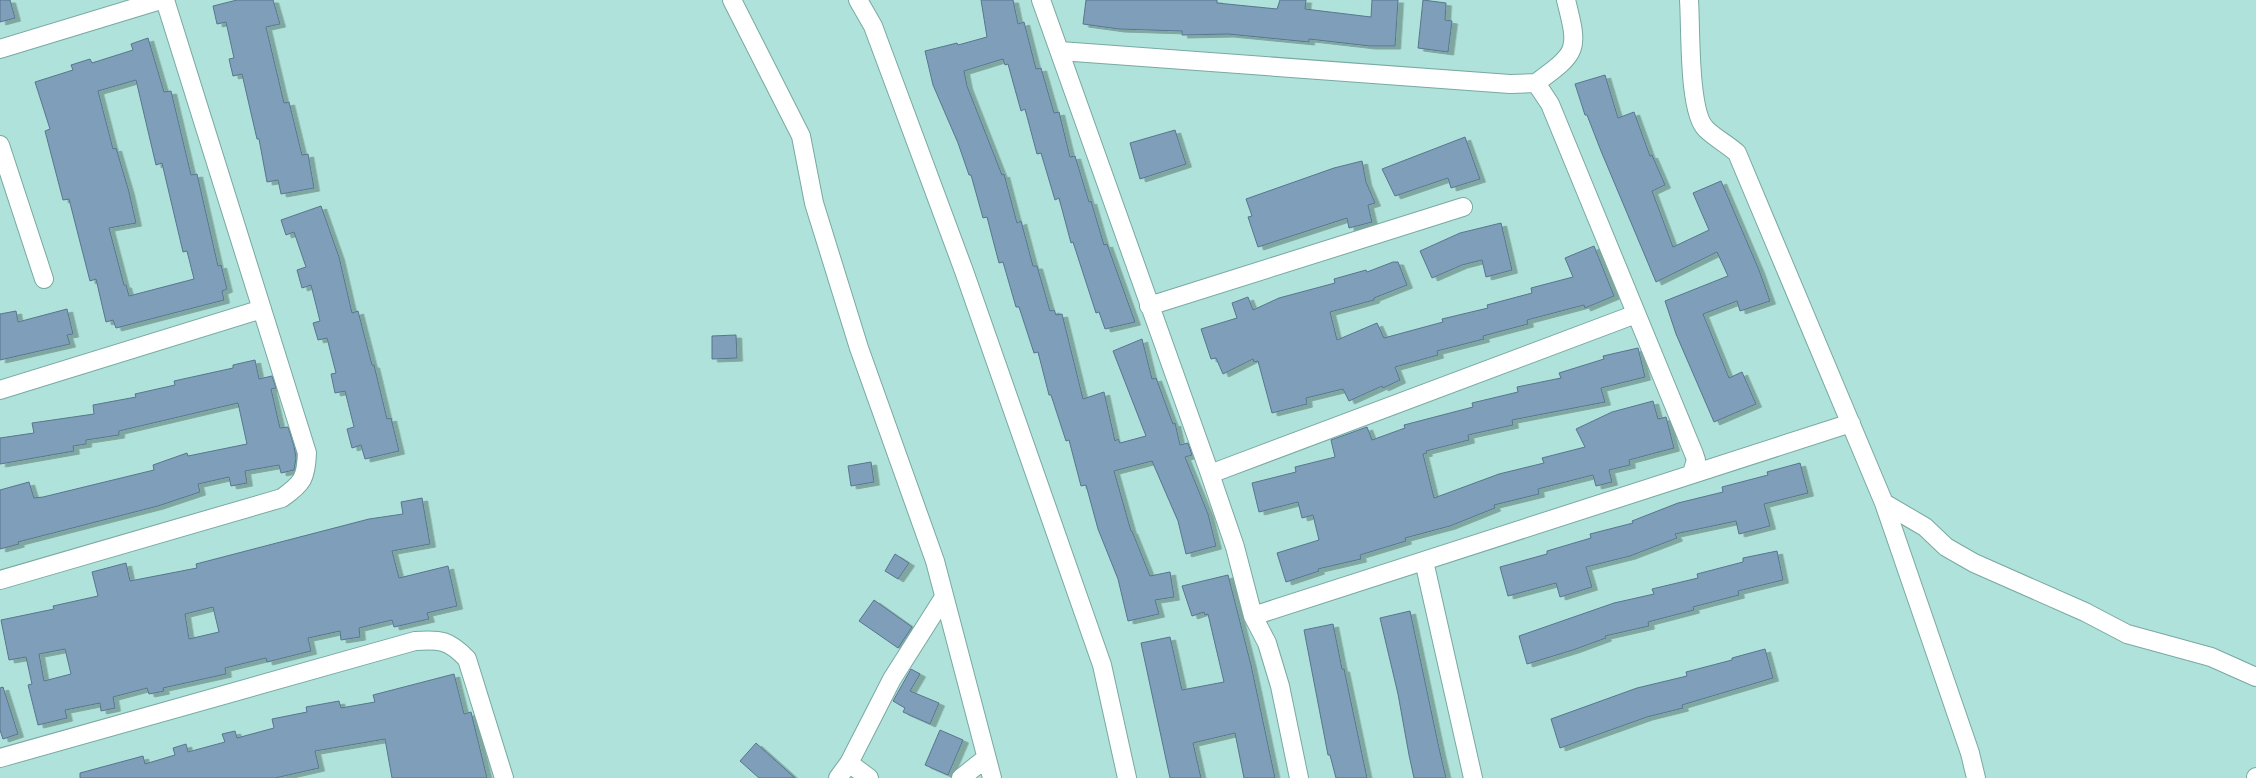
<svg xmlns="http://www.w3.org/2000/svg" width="2256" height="778" viewBox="0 0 2256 778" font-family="'Work Sans',sans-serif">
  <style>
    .building { fill: #7e9eb9; stroke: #57768f; fill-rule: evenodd; filter: url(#shadow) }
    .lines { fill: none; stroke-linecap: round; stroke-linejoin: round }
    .minor-casing { stroke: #78a9a2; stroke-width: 20 }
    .minor { stroke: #fff; stroke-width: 18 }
  </style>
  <defs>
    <filter id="shadow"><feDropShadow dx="5.5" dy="3" stdDeviation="0" flood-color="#0004"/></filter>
  </defs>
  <rect width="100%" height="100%" fill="#afe2da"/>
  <path class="building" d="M0,0H10L15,18L0,22Z
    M237,0H273L280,24L266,27L284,103L289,102L302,155L308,154L314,188L281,194L278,180L267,182L259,139H257L242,74L233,76L229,59L234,58L226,22L217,24L213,6Z
    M981,0H1013L1018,24L1024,22L1036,69L1041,68L1054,113L1059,112L1070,157L1075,156L1089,202L1091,201L1104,245L1107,244L1135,322L1105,329L1099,312L1096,313L1073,242L1071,243L1059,198L1055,200L1041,153L1037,154L1025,109L1021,111L1008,64L1005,65L1003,59L964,71L967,86L1002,175L1004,174L1017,223L1021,221L1033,266H1037L1050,311L1054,310L1056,315L1062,314L1083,399L1104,392L1115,441L1118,439L1120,443L1146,436L1113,351L1142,339L1152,379L1156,378L1173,424L1175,423L1180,445L1188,443L1192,455L1185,457L1208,514L1216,546L1186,554L1178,521L1152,461L1114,471L1131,531H1132L1150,576L1170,572L1174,597L1155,600L1159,614L1128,621L1118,579L1098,529L1086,485L1081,486L1069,440L1066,441L1051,395H1049L1038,352L1034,353L1019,307H1016L1003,262L999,263L987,217L983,218L971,175H969L958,143L933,85L925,51L957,43L958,45L987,37Z
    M1086,0H1217V3L1277,9L1280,0H1306L1305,9L1371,17L1372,0H1398L1395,46H1370L1309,39V42L1228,34L1182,35V31L1119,29L1083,24Z
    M1423,0L1446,3L1445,20L1452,21L1448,52L1418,48Z
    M148,38L164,92L171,91L191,175L197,174L218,266L221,265L227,289L222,291L224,300L116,328L113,320L106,322L96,279L90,281L69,199L63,200L45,131L50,129L35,82L73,70L71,65L90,59L92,63L133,50L131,44ZM136,80L156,165L162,163L183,252L187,251L194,279L129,296L126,285H124L109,228L136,223L129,192L116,148L113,149L98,91Z
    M1605,75L1618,118L1634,112L1650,156L1652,155L1665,185L1652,191L1673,247L1709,230L1693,193L1721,181L1759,270L1770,301L1740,311L1737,301L1703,314L1729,378L1742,372L1756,404L1714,422L1676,334L1665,301L1728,276L1717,252L1656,282L1601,151L1587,115H1585L1575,84Z
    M1175,130L1186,164L1140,179L1130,143Z
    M1465,137L1480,179L1451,188L1448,178L1395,196L1382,169Z
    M1362,161L1366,182L1375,203L1368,205L1372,222L1349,228L1347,218L1258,247L1248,217L1252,216L1246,199L1334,168Z
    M321,206L339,257L352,313L358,311L372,365H374L387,419L391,418L399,451L365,459L361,445L352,448L347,429L354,427L345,391L335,393L331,374L336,373L327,338L318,340L313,323L320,321L311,285L302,288L297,270L306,267L294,232L286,235L281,220Z
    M1501,223L1512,270L1486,277L1482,260L1462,265L1432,278L1420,251L1460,233Z
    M1594,246L1614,296L1585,308L1584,305L1527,320L1528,324L1483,336L1484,339L1437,351L1438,355L1395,367L1400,380L1383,388L1382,386L1349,401L1343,389L1306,398L1307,404L1272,413L1258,361L1254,362L1253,359L1223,374L1216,358L1211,359L1201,329L1237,318L1232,303L1248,297L1253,310L1279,298L1335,283L1334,279L1366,270L1367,272L1393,262H1398L1407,285L1374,298V300L1330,312L1337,340L1377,323L1384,338L1443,322L1442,319L1488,308L1487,305L1532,293L1531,288L1573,277L1565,258Z
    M67,309L73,334L67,335L70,344L0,360V314L16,311L18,322Z
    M736,335L737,358L712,359V336Z
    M1638,348L1645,377L1601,388L1605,402L1512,420L1513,425L1468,435L1469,440L1426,451L1427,453L1423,454L1434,498L1499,474L1544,463L1542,458L1585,447L1576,429L1612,412L1653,401L1658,419L1666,417L1674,448L1629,460L1630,465L1609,470L1612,482L1596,486L1593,475L1538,489L1539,494L1494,505L1495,508L1450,526L1405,538L1406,541L1360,555L1361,559L1318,569L1319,571L1286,582L1277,553L1319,540L1313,515L1302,518L1298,502L1259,512L1252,483L1296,472L1295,467L1335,457L1331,440L1367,427L1372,440L1405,428L1404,425L1473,407L1472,403L1518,392L1517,387L1561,378L1559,373L1604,359L1603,356Z
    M255,360L259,379L272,376L276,388L271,389L280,428L288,427L294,446L296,458L294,470L281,473L279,465L245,471L247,483L231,486L229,477L198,484L200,492L158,506L18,542L19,544L0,549V490L29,482L34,498L43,497L154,470L153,465L187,453L188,456L247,444L238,403L119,431V435L86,440V444L73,446L74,451L0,464V438L34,433L32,423L94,414L93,405L136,397L135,394L175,385L174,381L233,368V365Z
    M871,462L874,482L851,486L848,466Z
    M1800,463L1808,493L1764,504L1770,526L1739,534L1736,521L1675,534L1677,538L1630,556L1586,567L1592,587L1560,597L1556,583L1508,596L1500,567L1547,554V551L1591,538L1590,534L1633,523L1632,521L1678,503L1723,492L1722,487L1768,475L1767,472Z
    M422,498L430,544L392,551L399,578L448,566L457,606L427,613L429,619L394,627L392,620L359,628L360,637L341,640L340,631L308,638L311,651L267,662L266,658L225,668L226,674L163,688L164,691L149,694L147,688L113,697L115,708L101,711L100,703L65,710L67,718L38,725L28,685L32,684L26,657L9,660L1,620L54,609L53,606L98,596L92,572L126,563L130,581L197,568L196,564L369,519L403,514L401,502ZM213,607L219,632L189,639L185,614ZM65,649L71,674L44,681L39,654Z
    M1777,551L1783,580L1738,591L1739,595L1693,607L1694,610L1648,622L1649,626L1605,636L1606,638L1573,650L1527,664L1519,636L1614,603L1654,594L1652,589L1698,578L1697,574L1743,562V558Z
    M895,554L909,563L898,579L885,571Z
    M1228,575L1251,665L1275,778H1244L1235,733L1193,743L1201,778H1170L1141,643L1170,637L1182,690L1224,682L1208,614L1205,615L1204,612L1192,616L1182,586Z
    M874,600L912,627L898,648L859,621Z
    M1410,611L1439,748L1446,778H1414L1409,755L1398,694L1380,618Z
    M1333,624L1342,669H1344L1367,778H1336L1330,755H1328L1304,630Z
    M1765,649L1773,678L1682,705L1683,708L1647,717L1560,748L1551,719L1637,688L1687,676L1686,672L1732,660V658Z
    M911,669L920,674L910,691L939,703L930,724L903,712L905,708L893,701Z
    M454,674L464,714L471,712L487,778H392L385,739L315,751L319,768L275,778H80V773L143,756L145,764L175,755L173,748L186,744L188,752L225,742L222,734L235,731L237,738L274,728L272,719L307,712L306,707L339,701L341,708L375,702L373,695Z
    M3,687L18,734L3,739L0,730V688Z
    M940,730L963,740L948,775L925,765Z
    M756,743L795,778H759L740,761Z"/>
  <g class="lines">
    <defs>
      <path id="minor" d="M732,0L801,136L814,203L859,348L935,561L992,778
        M858,0L873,26L964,271L1102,665L1127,778
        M1041,0L1210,474L1235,547L1253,616L1267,643L1280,686L1299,778
        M1689,0C1691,27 1688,112 1706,129C1715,138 1727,144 1737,153L1884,503L1970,753L1976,778
        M0,49L161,0
        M1060,51L1510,84L1536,83L1550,104L1694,454L1696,460L1692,473
        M1536,83C1578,52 1579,51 1566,0
        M0,145L44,279
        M1149,306L1463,207
        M0,390L262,309
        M1210,474L1636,314
        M1884,503L1925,527L1946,547L1974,563L2085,612L2127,634L2211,657L2256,677
        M1424,561L1473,778
        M0,580L282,498C303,483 306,478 307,453L165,0
        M1253,616L1851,423
        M0,758L415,641C440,639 449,640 467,659L504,778
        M849,763L869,778
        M838,778L849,763L892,679L944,597
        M961,778L986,758
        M2256,778V777"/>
    </defs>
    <use href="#minor" class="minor-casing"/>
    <use href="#minor" class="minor"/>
  </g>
</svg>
